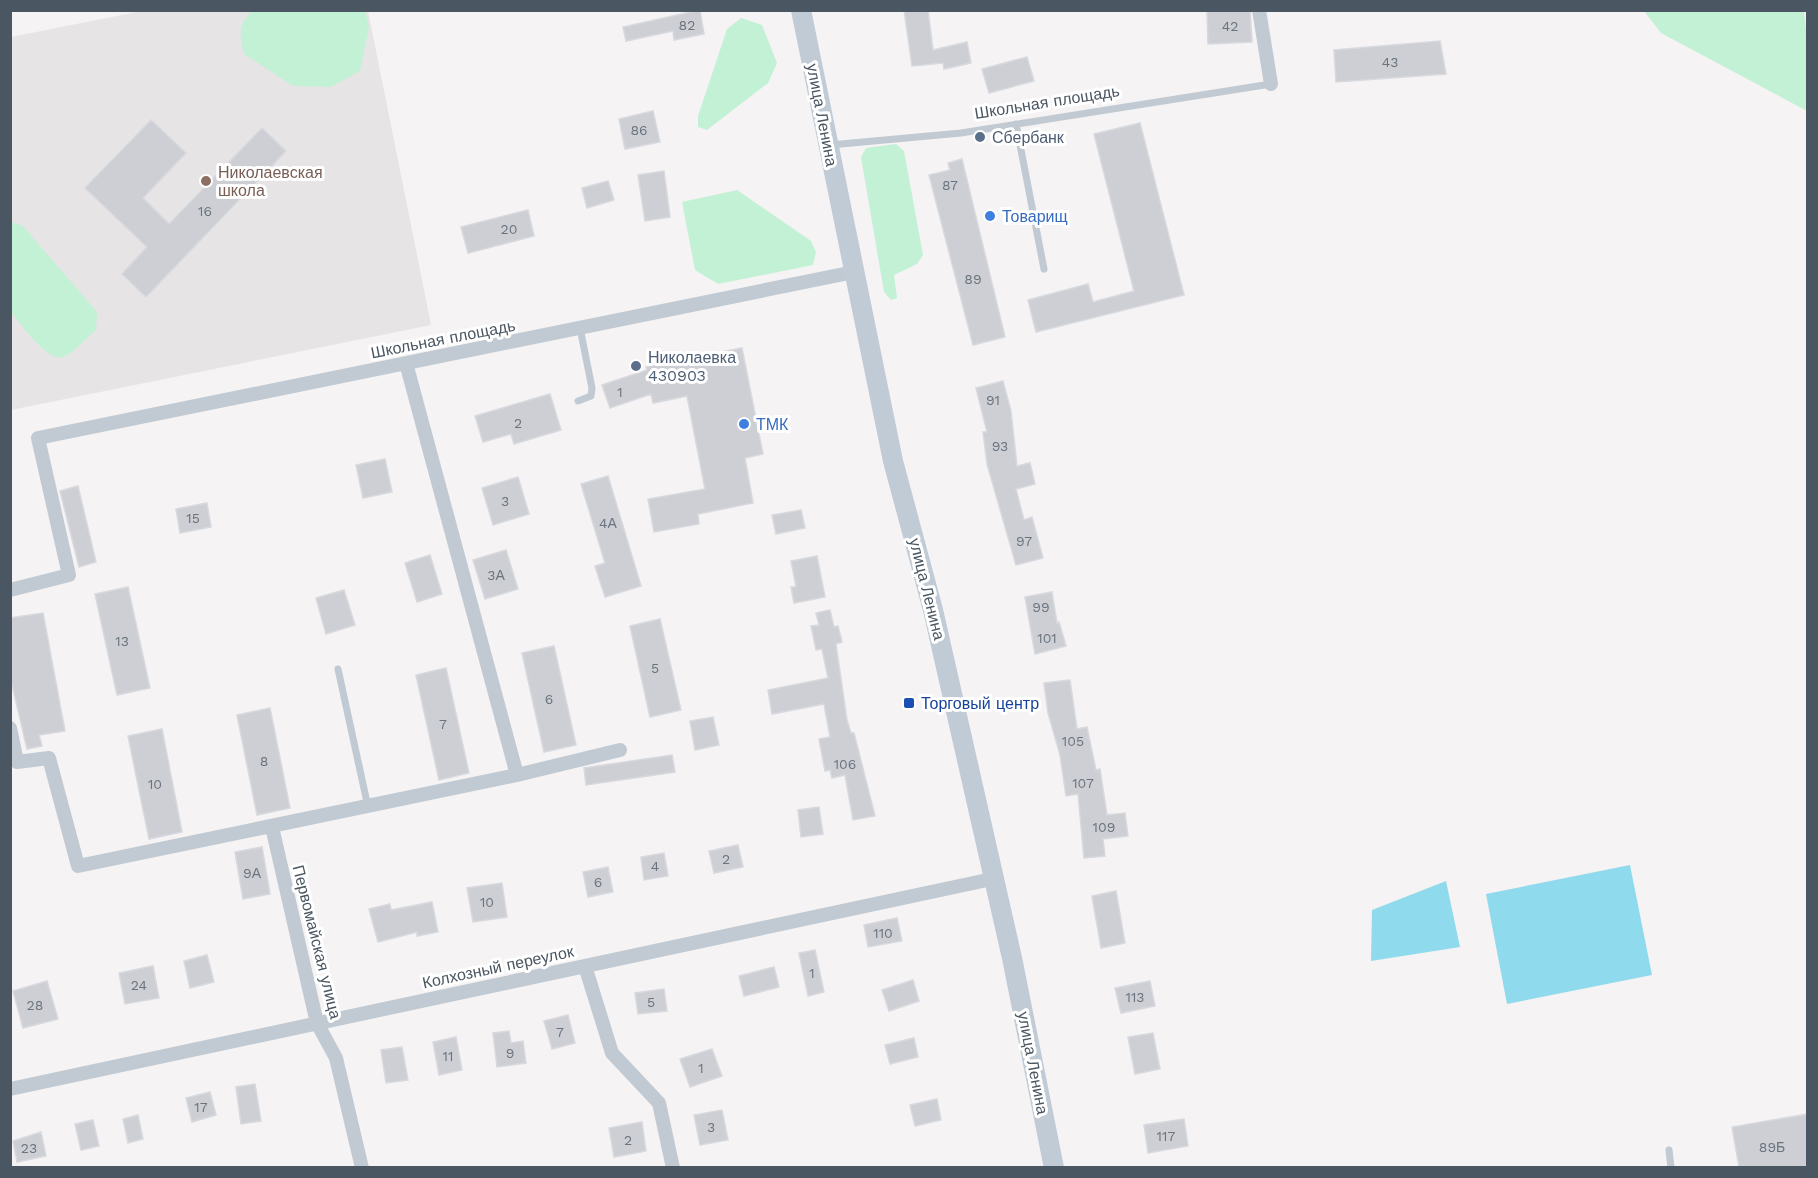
<svg xmlns="http://www.w3.org/2000/svg" width="1818" height="1178" viewBox="0 0 1818 1178" font-family="'Work Sans',sans-serif">
  <style>
    .education { fill: #e6e4e5 }
    .green { fill: #c3f1d5 }
    .water { fill: #90daee }
    .building { fill: #cdcfd5; stroke: #d7d9de; stroke-width: 1.5 }
    .lines { fill: none; stroke-linecap: round; stroke-linejoin: round }
    .service { stroke: #c1cad2; stroke-width: 7 }
    .minor { stroke: #c1cad2; stroke-width: 14 }
    .secondary { stroke: #c1cbd6; stroke-width: 20 }
    .service-dot { fill: #5c6f8a; stroke: #fff; stroke-width: 2 }
    .education-dot { fill: #8d6e63; stroke: #fff; stroke-width: 2 }
    .shop-dot { fill: #3f7fe0; stroke: #fff; stroke-width: 2 }
    .transit-dot { fill: #1a4fb4; stroke: #fff; stroke-width: 2 }
    .labels { text-anchor: middle; dominant-baseline: central; stroke-width: 6; stroke-linejoin: round; paint-order: stroke }
    .number-label { font-size: 14px; fill: #6b747e }
    .street-label { font-size: 16px; fill: #4a5661; stroke: #fff }
    .service-label { font-size: 16px; fill: #4e5e75; stroke: #fff; text-anchor: start }
    .education-label { font-size: 16px; fill: #785e54; stroke: #fff; text-anchor: start }
    .shop-label { font-size: 16px; fill: #366cbe; stroke: #fff; text-anchor: start }
    .transit-label { font-size: 16px; fill: #164399; stroke: #fff; text-anchor: start }
  </style>
  <rect width="100%" height="100%" fill="#f5f3f3"/>
  <path class="education" d="M142,11H368L431,325L11,410V37Z"/>
  <path class="green" d="M252,11H365L369,27L360,71L331,87L293,86L244,54C239,35 238,25 252,11Z
    M1644,11H1804L1808,47L1807,111L1661,33Z
    M741,18L762,25L777,63L768,83L707,130L698,127V116L727,29Z
    M896,144L904,151L923,255L917,264L894,275L897,298L891,300L884,292L861,157L866,148Z
    M737,190L811,241L816,252L813,265L718,284L695,270L682,202Z
    M10,222L22,225L97,312L96,330C87,337 74,353 63,357C47,362 20,323 11,312Z"/>
  <path class="water" d="M1630,865L1652,975L1507,1004L1486,894Z
    M1446,881L1460,947L1371,961L1372,910Z"/>
  <path class="building" d="M700,10L704,34L674,40L673,31L626,41L623,27Z
    M904,10H928L933,50L967,42L971,63L944,69L943,63L912,66Z
    M1207,10H1250L1252,42L1208,44Z
    M1440,41L1446,74L1336,82L1334,50Z
    M1027,57L1034,81L989,93L982,69Z
    M653,111L660,142L625,149L619,119Z
    M151,120L186,153L143,198L169,224L262,128L286,151L146,297L122,274L147,247L85,188Z
    M1140,123L1184,295L1036,332L1028,300L1088,284L1093,302L1134,291L1094,134Z
    M962,159L1005,337L973,345L929,175L950,170L948,163Z
    M664,171L670,217L645,221L638,175Z
    M608,181L614,200L587,208L582,188Z
    M528,210L534,236L468,253L461,227Z
    M742,348L763,454L745,458L753,503L698,514L699,524L654,532L648,499L705,489L687,396L653,403L651,394L610,408L602,385L647,370L646,367Z
    M1003,381L1011,411L1017,466L1030,463L1035,484L1016,489L1024,520L1032,517L1043,558L1016,565L987,464L983,432H987L976,388Z
    M550,394L561,430L514,444L511,434L483,442L475,416Z
    M385,459L392,492L363,498L356,465Z
    M608,476L641,586L605,597L595,566L605,563L581,484Z
    M518,477L529,514L493,525L482,488Z
    M78,486L96,562L79,567L60,491Z
    M207,503L211,527L180,533L176,509Z
    M801,510L805,528L776,534L772,515Z
    M506,550L518,589L485,599L473,560Z
    M430,555L442,594L417,602L405,563Z
    M817,556L825,597L794,603L791,587H796L791,561Z
    M128,587L150,688L117,695L95,594Z
    M344,590L355,625L326,634L316,598Z
    M1052,592L1057,623L1059,622L1066,646L1035,654L1025,597Z
    M830,610L834,627L838,626L842,642L836,644L847,720L851,733H854L875,816L853,820L845,775L832,778L830,770L825,771L819,739L830,737L824,704L772,714L768,690L828,678L822,649L816,650L811,626L819,625L816,613Z
    M43,613L65,731L39,735L42,746L27,749L10,676V618Z
    M660,619L681,710L650,717L630,626Z
    M554,646L576,745L544,752L522,653Z
    M446,668L469,773L439,780L416,675Z
    M1070,680L1077,729L1087,727L1096,770L1100,769L1107,815L1125,813L1128,836L1103,839L1105,856L1084,858L1078,794L1066,796L1060,755L1048,713L1044,683Z
    M270,708L290,808L257,815L237,715Z
    M713,717L719,745L695,750L690,721Z
    M162,729L182,832L149,839L128,736Z
    M672,755L675,772L586,785L584,768Z
    M819,807L823,834L801,837L798,810Z
    M738,845L743,867L714,873L709,851Z
    M262,847L270,894L243,899L235,852Z
    M664,853L668,876L644,880L641,857Z
    M608,867L613,892L588,897L583,872Z
    M502,883L507,917L473,922L467,888Z
    M1116,891L1125,943L1101,948L1092,896Z
    M432,902L438,932L417,936V932L378,942L369,909L390,904L391,910Z
    M897,918L902,941L868,947L864,925Z
    M815,950L824,992L808,996L799,953Z
    M207,955L214,982L190,988L184,961Z
    M153,966L159,998L125,1004L119,973Z
    M774,967L779,987L744,996L739,976Z
    M913,980L919,1001L889,1011L882,990Z
    M47,981L58,1019L23,1028L13,991Z
    M1150,981L1155,1006L1121,1013L1115,988Z
    M664,989L667,1011L638,1014L635,993Z
    M568,1015L575,1043L552,1049L544,1021Z
    M509,1031L511,1043L523,1041L526,1063L497,1067L493,1033Z
    M1153,1033L1160,1069L1135,1074L1128,1037Z
    M456,1037L462,1070L439,1075L433,1042Z
    M914,1038L918,1057L890,1064L885,1045Z
    M402,1047L408,1080L386,1083L381,1050Z
    M712,1049L722,1076L690,1087L680,1059Z
    M255,1084L261,1121L241,1124L236,1087Z
    M210,1092L216,1115L192,1122L186,1098Z
    M937,1099L941,1120L915,1126L910,1105Z
    M722,1110L728,1140L700,1145L694,1115Z
    M1808,1114V1167H1739L1732,1127Z
    M138,1115L143,1139L128,1143L123,1119Z
    M1184,1119L1188,1146L1148,1153L1144,1125Z
    M93,1120L99,1146L81,1150L75,1124Z
    M642,1122L646,1151L614,1157L609,1128Z
    M41,1132L46,1156L17,1162L13,1141Z"/>
  <g class="lines">
    <path class="service" d="M1016,124L1044,269
      M830,145L961,133L1271,84
      M578,401L591,396L592,388L580,328
      M338,669L368,807
      M1669,1150L1671,1168"/>
    <path class="minor" d="M1259,10L1271,84
      M406,363L517,775
      M10,590L69,575L38,438L854,272
      M10,728L17,762L49,758L78,866L517,775L620,750
      M272,827L317,1023L336,1058L362,1168
      M585,966L612,1053L659,1103L673,1168
      M10,1089L992,879"/>
    <path class="secondary" d="M801,10L893,461L933,610L1012,958L1054,1168"/>
  </g>
  <g class="service-dot">
    <circle cx="980" cy="137" r="6"/>
    <circle cx="636" cy="366" r="6"/>
  </g>
  <circle class="education-dot" cx="206" cy="181" r="6"/>
  <g class="shop-dot">
    <circle cx="990" cy="216" r="6"/>
    <circle cx="744" cy="424" r="6"/>
  </g>
  <rect class="transit-dot" x="903" y="697" width="12" height="12" rx="3"/>
  <g class="labels">
    <g class="number-label">
      <text x="687" y="25">82</text>
      <text x="1230" y="26">42</text>
      <text x="1390" y="62">43</text>
      <text x="639" y="130">86</text>
      <text x="950" y="185">87</text>
      <text x="205" y="211">16</text>
      <text x="509" y="229">20</text>
      <text x="973" y="279">89</text>
      <text x="620" y="392">1</text>
      <text x="993" y="400">91</text>
      <text x="518" y="423">2</text>
      <text x="1000" y="446">93</text>
      <text x="505" y="501">3</text>
      <text x="193" y="518">15</text>
      <text x="608" y="523">4А</text>
      <text x="1024" y="541">97</text>
      <text x="496" y="575">3А</text>
      <text x="1041" y="607">99</text>
      <text x="1047" y="638">101</text>
      <text x="122" y="641">13</text>
      <text x="655" y="668">5</text>
      <text x="549" y="699">6</text>
      <text x="443" y="724">7</text>
      <text x="1073" y="741">105</text>
      <text x="264" y="761">8</text>
      <text x="845" y="764">106</text>
      <text x="1083" y="783">107</text>
      <text x="155" y="784">10</text>
      <text x="1104" y="827">109</text>
      <text x="726" y="859">2</text>
      <text x="655" y="866">4</text>
      <text x="252" y="873">9А</text>
      <text x="598" y="882">6</text>
      <text x="487" y="902">10</text>
      <text x="883" y="933">110</text>
      <text x="812" y="973">1</text>
      <text x="139" y="985">24</text>
      <text x="1135" y="997">113</text>
      <text x="651" y="1002">5</text>
      <text x="35" y="1005">28</text>
      <text x="560" y="1032">7</text>
      <text x="510" y="1053">9</text>
      <text x="448" y="1056">11</text>
      <text x="701" y="1068">1</text>
      <text x="201" y="1107">17</text>
      <text x="711" y="1127">3</text>
      <text x="1166" y="1136">117</text>
      <text x="628" y="1140">2</text>
      <text x="1772" y="1147">89Б</text>
      <text x="29" y="1148">23</text>
    </g>
    <g class="street-label">
      <text transform="translate(1047 102) rotate(-9)">Школьная площадь</text>
      <text transform="translate(822 115) rotate(79)">улица Ленина</text>
      <text transform="translate(443 339) rotate(-11)">Школьная площадь</text>
      <text transform="translate(927 589) rotate(76)">улица Ленина</text>
      <text transform="translate(317 942) rotate(76)">Первомайская улица</text>
      <text transform="translate(498 967) rotate(-12)">Колхозный переулок</text>
      <text transform="translate(1033 1063) rotate(79)">улица Ленина</text>
    </g>
    <g class="service-label">
      <text x="992" y="137">Сбербанк</text>
      <text x="648" y="357">Николаевка<tspan x="648" dy="18">430903</tspan></text>
    </g>
    <g class="education-label">
      <text x="218" y="172">Николаевская<tspan x="218" dy="18">школа</tspan></text>
    </g>
    <g class="shop-label">
      <text x="1002" y="216">Товарищ</text>
      <text x="756" y="424">ТМК</text>
    </g>
    <g class="transit-label">
      <text x="921" y="703">Торговый центр</text>
    </g>
  </g>
  <rect width="1818" height="1178" fill="none" stroke="#4a5661" stroke-width="24"/>
</svg>
